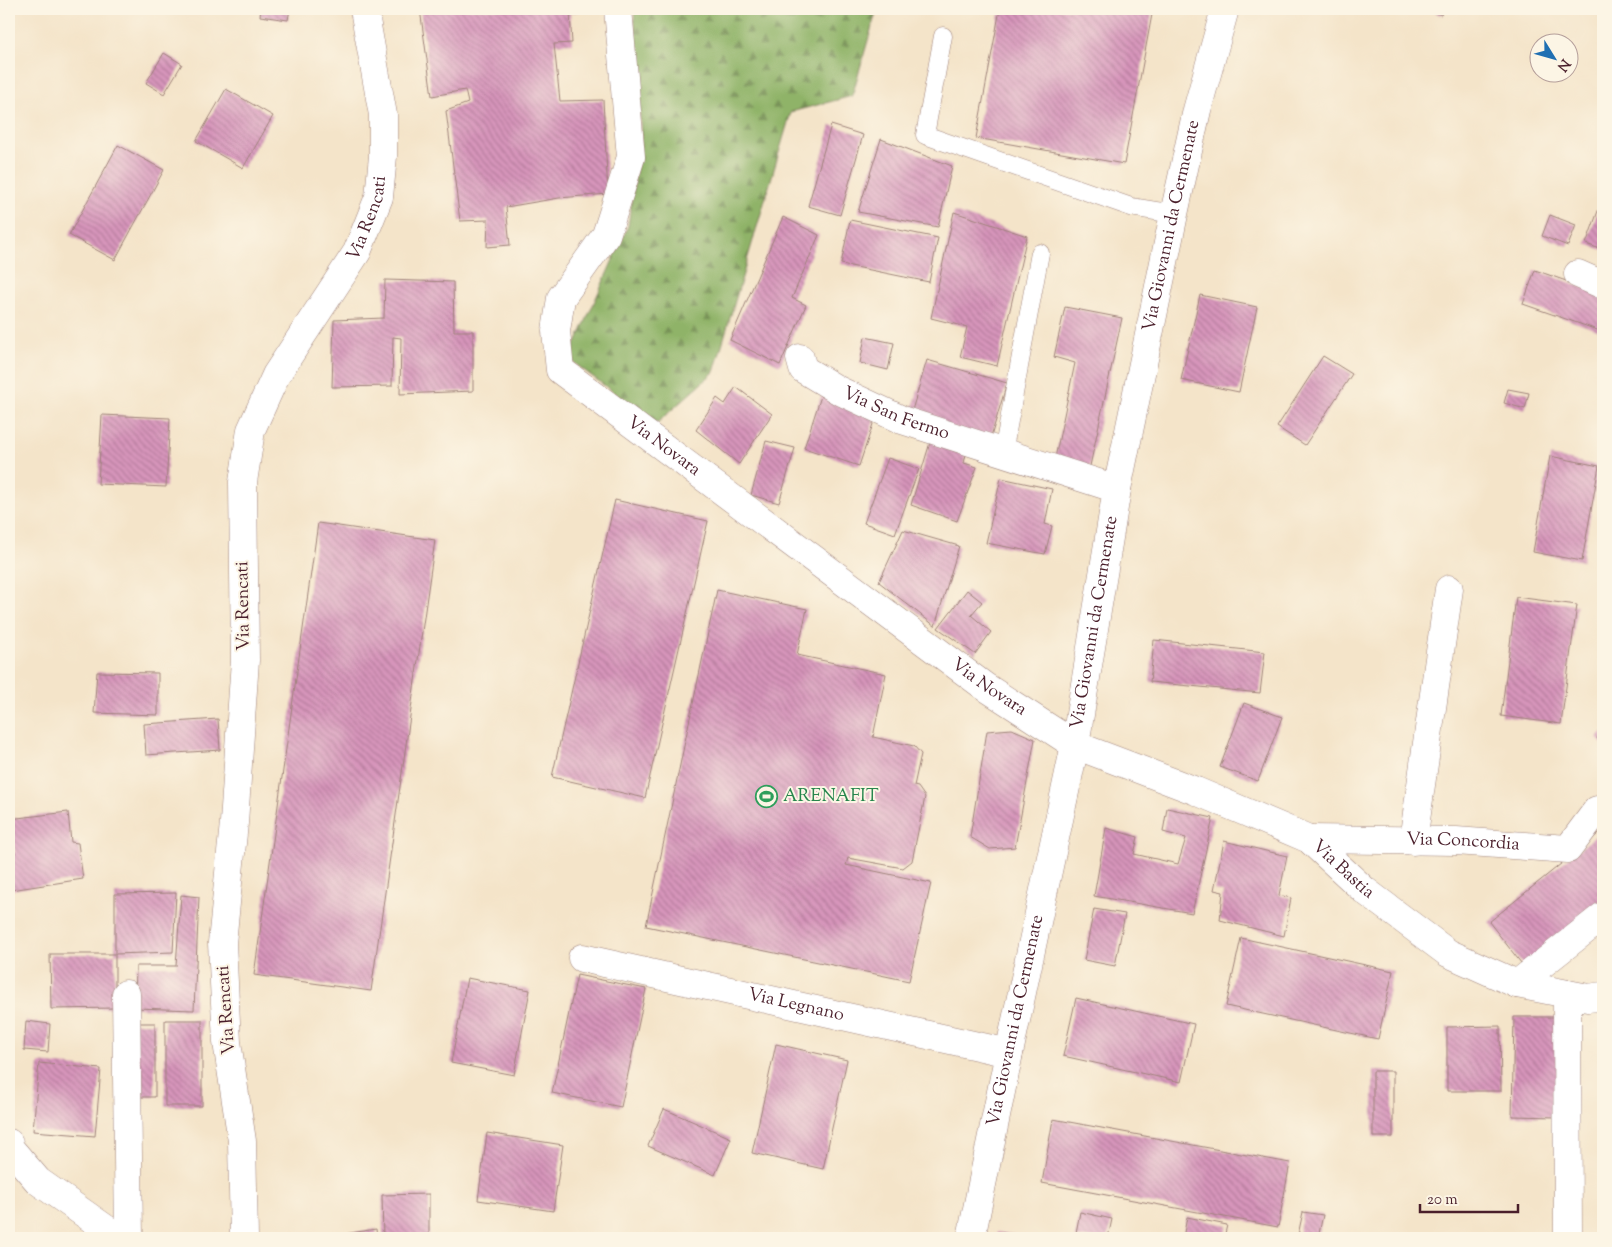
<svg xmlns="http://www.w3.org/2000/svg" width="1612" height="1247" viewBox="0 0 1612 1247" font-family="'Sorts Mill Goudy',serif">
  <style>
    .forest { fill: url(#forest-firs); stroke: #6c694a }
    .building { fill: url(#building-back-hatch) }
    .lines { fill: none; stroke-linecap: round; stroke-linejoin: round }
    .lane-casing { stroke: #9f827a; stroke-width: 19 }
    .street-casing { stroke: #9f827a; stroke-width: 29 }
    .secondary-casing { stroke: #9f827a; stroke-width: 29 }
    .lane { stroke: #fff; stroke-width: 18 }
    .street { stroke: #fff; stroke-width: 28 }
    .secondary { stroke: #fff; stroke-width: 28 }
    .labels { text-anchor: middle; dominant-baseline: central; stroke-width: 4; stroke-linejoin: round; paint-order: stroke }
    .street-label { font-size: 18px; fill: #4a1f2b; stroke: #fcf5e5 }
    .leisure-label { font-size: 18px; fill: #27864d; stroke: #fcf5e5; text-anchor: start }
  </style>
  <defs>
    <pattern id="forest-firs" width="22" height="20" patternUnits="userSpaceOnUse" patternTransform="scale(1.25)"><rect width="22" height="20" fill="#8fb368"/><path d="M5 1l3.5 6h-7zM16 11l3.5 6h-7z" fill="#779156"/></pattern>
    <pattern id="building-back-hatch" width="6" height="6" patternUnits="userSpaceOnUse" patternTransform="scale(1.25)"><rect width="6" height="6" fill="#d795bb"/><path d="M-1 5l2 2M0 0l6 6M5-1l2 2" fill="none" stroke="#b07998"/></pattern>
  </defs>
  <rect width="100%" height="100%" fill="#fcf5e5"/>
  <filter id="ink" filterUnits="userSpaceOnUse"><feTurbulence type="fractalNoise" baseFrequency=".02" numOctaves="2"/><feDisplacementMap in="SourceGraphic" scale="10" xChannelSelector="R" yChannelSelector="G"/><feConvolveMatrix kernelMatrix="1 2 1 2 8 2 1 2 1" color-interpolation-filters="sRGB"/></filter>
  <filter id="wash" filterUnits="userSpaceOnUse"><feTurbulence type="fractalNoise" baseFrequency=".0096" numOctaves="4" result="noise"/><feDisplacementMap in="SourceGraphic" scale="20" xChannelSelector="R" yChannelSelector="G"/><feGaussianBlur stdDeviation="1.12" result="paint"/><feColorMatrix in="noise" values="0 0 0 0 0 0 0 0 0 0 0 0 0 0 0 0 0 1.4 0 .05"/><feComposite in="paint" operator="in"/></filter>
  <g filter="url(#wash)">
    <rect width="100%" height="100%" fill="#f4e4c9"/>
    <path class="forest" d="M634,9H877L852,96L791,112L714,372L656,424L569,359L628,226L641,138Z"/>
    <g id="blocks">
      <path class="building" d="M261,9H290L288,20L260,16Z
        M420,9H590L570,13L572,43L554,44L560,101L603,100L608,194L559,198L506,207L510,245L487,247L488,220L460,221L446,111L468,103L465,90L432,96Z
        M1000,9H1153L1124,164L976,138Z
        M1428,9H1444L1441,15Z
        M164,53L182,64L164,94L146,83Z
        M226,89L273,116L243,168L196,141Z
        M831,125L863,135L840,215L808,206Z
        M881,139L952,166L938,227L858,212Z
        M118,145L164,170L115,260L69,235Z
        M1602,200L1603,201V250L1586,244Z
        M954,212L1027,236L997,366L960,357L967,327L931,318Z
        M1550,215L1576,225L1568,246L1542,236Z
        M783,217L819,235L792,298L806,305L780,365L730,340Z
        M850,220L938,238L929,282L841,264Z
        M1535,270L1603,294V332L1523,304Z
        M385,280L453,282L454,331H473V391L400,394L401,338L393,337L392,386L332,387L334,320L384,318Z
        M1200,295L1257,307L1239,392L1181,380Z
        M1065,307L1122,318L1090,466L1055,458L1075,363L1054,357Z
        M865,337L894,343L888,370L860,363Z
        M1323,356L1352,374L1305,445L1277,427Z
        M927,360L1007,383L990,440L910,417Z
        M736,387L772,414L739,464L696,430L717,398L725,404Z
        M1508,389L1529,393L1525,409L1504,403Z
        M821,396L876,415L859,466L804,448Z
        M102,415L170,418L166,487L98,484Z
        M932,436L968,446L964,463L977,467L957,521L911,505Z
        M766,441L795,448L779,503L751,495Z
        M1550,456L1599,466L1582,561L1533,552Z
        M888,458L919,469L895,534L864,523Z
        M1001,478L1052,489L1045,524L1052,526L1045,554L986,543Z
        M615,500L708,521L645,798L552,777Z
        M318,523L435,540L371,991L254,975Z
        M903,530L959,546L935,626L879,582Z
        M717,590L807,609L797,655L886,674L873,737L914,746L921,754L914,786L918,787L925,797L912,861L903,868L848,858L846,865L931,883L909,981L646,926Z
        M967,590L982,602L971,615L991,632L975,654L938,628Z
        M1516,597L1577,605L1561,724L1501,716Z
        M1154,640L1265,652L1260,693L1150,682Z
        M97,672L158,673V715L94,713Z
        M1244,703L1282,717L1258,781L1220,767Z
        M218,719L220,750L146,755L144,724Z
        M1012,729L1035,739L1015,847L990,849L970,837L987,731Z
        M1603,732V745L1597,738Z
        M1167,808L1213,818L1192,913L1094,896L1106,828L1138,837L1134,854L1178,864L1186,838L1163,832Z
        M68,812L71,842L78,843L83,879L11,890L9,874V853H15L9,819Z
        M1603,830V905L1525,968L1489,922Z
        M1224,841L1287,856L1279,895L1291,898L1284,936L1220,920L1223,892L1214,890Z
        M176,893L173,952L115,954V1008L51,1009L50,954H115V894Z
        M181,895L199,897L194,1010L135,1008L136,966H176Z
        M1094,909L1125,914L1115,966L1084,960Z
        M1241,938L1393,971L1378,1039L1226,1006Z
        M577,975L646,989L621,1107L552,1093Z
        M467,978L530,990L514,1075L451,1063Z
        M1076,998L1194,1024L1181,1082L1063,1056Z
        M1514,1017H1559L1557,1117L1512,1116Z
        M165,1020H202V1106H165Z
        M26,1021L50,1024L48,1052L24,1050Z
        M133,1023H155V1097H133Z
        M1500,1026L1501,1091H1447V1027Z
        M776,1044L847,1060L823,1169L752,1153Z
        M39,1063L101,1069L95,1136L33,1131Z
        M1373,1071H1393V1137H1373Z
        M664,1109L731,1138L715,1175L648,1146Z
        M1053,1119L1290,1163L1278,1227L1042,1183Z
        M487,1133L563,1145L553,1211L478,1200Z
        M429,1194V1238H383L382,1195Z
        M1080,1212L1112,1219L1108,1238H1075Z
        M1303,1212L1323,1215L1318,1238L1298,1235Z
        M1187,1217L1227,1225L1224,1238H1183Z
        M376,1229L377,1238H344V1234Z
        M997,1232L1029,1237V1238H996Z"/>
    </g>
  </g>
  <g filter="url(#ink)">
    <use href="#blocks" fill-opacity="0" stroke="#9f827a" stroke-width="1"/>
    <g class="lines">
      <defs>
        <path id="lane" d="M943,36L925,135L1131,207L1174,214
          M1003,453L1040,253"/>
        <g id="street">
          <path d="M1578,274L1603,285"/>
          <path id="s1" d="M800,358L803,369L838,390L902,420L1117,489"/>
          <path id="s2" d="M1075,745L1196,791L1309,839L1364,890L1448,953L1517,984L1588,998L1603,996"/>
          <path id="s3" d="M1309,839L1456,841L1568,849L1597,810"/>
          <path d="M1413,841L1449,589"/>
          <path id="s4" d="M582,958L1009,1053"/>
          <path d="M1517,984L1603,916"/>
          <path d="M126,994L129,1238"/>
          <path d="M1567,994L1568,1238"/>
          <path d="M9,1143V1147L38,1181L119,1238"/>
          <path id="s5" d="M244,1238L242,1141L227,1042L222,943L234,823L245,660L243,482L251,430L276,375L357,252L379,197L383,156V115L364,9"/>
        </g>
        <g id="secondary">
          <path id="s6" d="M618,9L631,157L606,235L561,298L556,331L560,370L984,686L1075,745"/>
          <path id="s7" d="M971,1238L1009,1053L1075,745L1117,489L1174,214L1197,110L1225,9"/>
        </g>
      </defs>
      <use href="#lane" class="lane-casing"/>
      <use href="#street" class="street-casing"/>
      <use href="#secondary" class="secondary-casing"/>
      <use href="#lane" class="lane"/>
      <use href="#street" class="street"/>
      <use href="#secondary" class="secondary"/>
    </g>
  </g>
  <defs>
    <symbol id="stadium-ring" viewBox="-11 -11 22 22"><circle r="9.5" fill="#fcf5e5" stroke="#2e9e5b" stroke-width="1.5"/><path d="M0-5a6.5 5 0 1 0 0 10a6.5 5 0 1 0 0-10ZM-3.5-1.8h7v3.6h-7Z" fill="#2e9e5b"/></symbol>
  </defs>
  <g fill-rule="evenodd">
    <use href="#stadium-ring" x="754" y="784" width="25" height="25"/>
  </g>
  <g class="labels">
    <g class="street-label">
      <text stroke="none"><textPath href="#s5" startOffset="1054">Via Rencati</textPath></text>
      <text stroke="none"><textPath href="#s7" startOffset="1032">Via Giovanni da Cermenate</textPath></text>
      <text stroke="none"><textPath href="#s1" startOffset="115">Via San Fermo</textPath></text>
      <text stroke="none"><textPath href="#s6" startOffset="509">Via Novara</textPath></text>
      <text transform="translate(244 606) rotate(-91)">Via Rencati</text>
      <text stroke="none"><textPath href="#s7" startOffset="628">Via Giovanni da Cermenate</textPath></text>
      <text stroke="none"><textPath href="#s6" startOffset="914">Via Novara</textPath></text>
      <text stroke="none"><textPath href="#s3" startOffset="154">Via Concordia</textPath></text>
      <text stroke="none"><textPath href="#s2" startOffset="298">Via Bastia</textPath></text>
      <text stroke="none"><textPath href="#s4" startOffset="219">Via Legnano</textPath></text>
      <text transform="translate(227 1010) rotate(-94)">Via Rencati</text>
      <text stroke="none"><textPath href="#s7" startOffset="222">Via Giovanni da Cermenate</textPath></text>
    </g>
    <g class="leisure-label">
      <text x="783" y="797">ARENAFIT</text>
    </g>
  </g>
  <rect width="1612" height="1247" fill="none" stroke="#fcf5e5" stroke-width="30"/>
  <g transform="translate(1554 58) rotate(127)"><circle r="24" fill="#fcf5e5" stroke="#b59f9b"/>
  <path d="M0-4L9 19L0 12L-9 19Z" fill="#1f6fb2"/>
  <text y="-8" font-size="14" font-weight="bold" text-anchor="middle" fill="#4a1f2b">N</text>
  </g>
  <path d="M1420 1204v8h98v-8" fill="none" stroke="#4a1f2b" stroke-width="2.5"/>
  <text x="1427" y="1204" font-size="15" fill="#4a1f2b" stroke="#fcf5e5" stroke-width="4" paint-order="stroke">20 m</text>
</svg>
